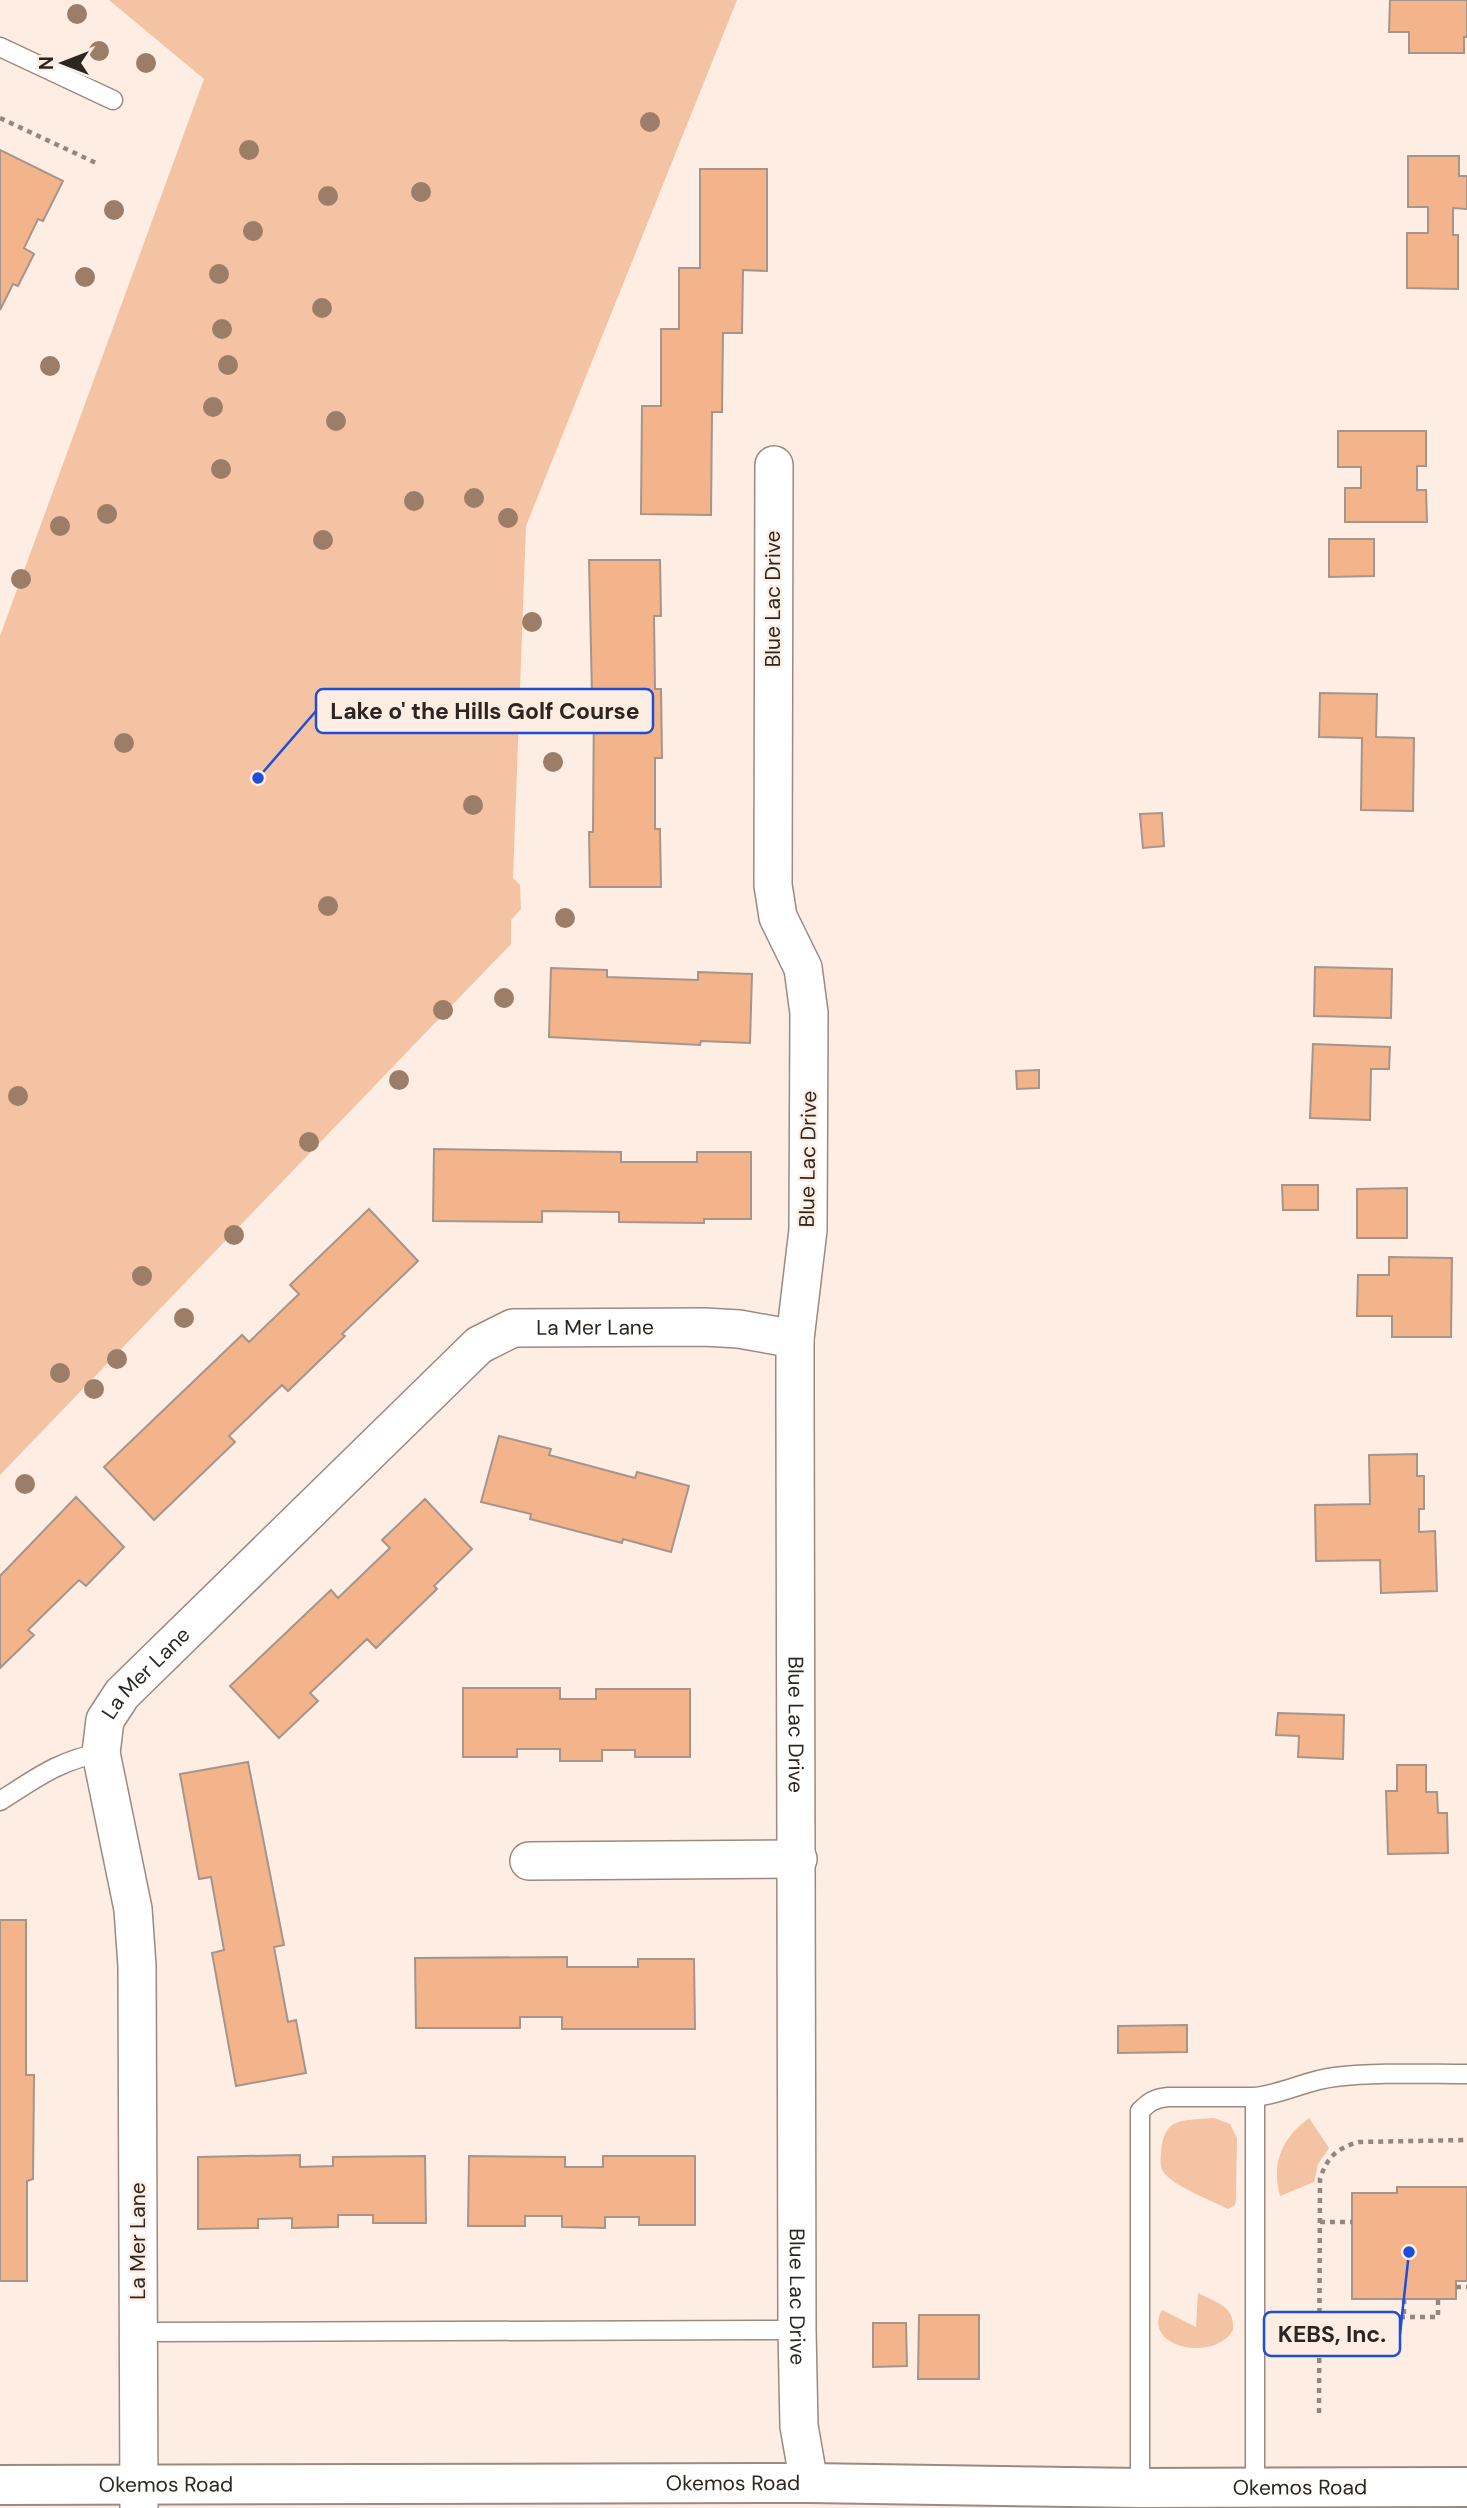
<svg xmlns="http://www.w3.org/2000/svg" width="1467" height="2508" viewBox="0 0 1467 2508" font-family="'DM Sans',sans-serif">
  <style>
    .green { fill: #f4c3a3 }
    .building { fill: #f3b48b; stroke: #a5958b; stroke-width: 2 }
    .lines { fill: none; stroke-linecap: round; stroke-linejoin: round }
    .service-casing { stroke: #9a8a81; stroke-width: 21 }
    .minor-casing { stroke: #9a8a81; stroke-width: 40 }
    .tertiary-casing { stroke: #9a8a81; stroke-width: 42 }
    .path { stroke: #938780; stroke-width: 4.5; stroke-dasharray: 5 5; stroke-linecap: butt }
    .service { stroke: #fff; stroke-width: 18 }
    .minor { stroke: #fff; stroke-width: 37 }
    .tertiary { stroke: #fff; stroke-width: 38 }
    .tree { fill: #9c7e68 }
    .labels { text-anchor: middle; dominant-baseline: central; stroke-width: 5; stroke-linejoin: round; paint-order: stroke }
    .street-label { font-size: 21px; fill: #2c2622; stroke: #feede2 }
    .leader { fill: none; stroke: #1d4ed8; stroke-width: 2.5 }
    .callout-dot { fill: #1d4ed8; stroke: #feede2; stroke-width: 2.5 }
    .callout { fill: #feede2; stroke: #1d4ed8; stroke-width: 2.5 }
    .callout-label { font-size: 23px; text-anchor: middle; font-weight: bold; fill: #2c2622 }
  </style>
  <rect width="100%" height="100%" fill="#feede2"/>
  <path class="green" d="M109,0H737L526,526L513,878L520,885L521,909L511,920V944L0,1475V636L204,79Z
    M1214,2118L1230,2124L1237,2138L1236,2201L1235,2205L1228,2209C1211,2200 1178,2188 1166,2175C1160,2169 1160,2162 1161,2154C1163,2116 1182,2121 1214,2118Z
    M1309,2118L1329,2148L1318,2164L1314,2182L1280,2196C1271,2163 1282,2138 1309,2118Z
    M1198,2293C1217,2303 1235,2306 1233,2330C1213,2364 1141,2346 1162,2310L1196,2327Z"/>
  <path class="building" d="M1390,0H1467V37H1464V53H1409V32H1389Z
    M0,150L63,181L43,221L38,219L24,248L34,254L18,286L13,284L0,310Z
    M1408,156H1459V176H1467V209L1453,208V235H1458V289L1407,288V233H1428V207H1408Z
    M700,169H767V271L743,270L742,333H723L722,412H712L711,515L641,514L642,406H661V329H679V268H700Z
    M1338,431H1426V466H1417V490H1426L1427,522H1345V488H1361V467H1338Z
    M1329,539H1374V576L1329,577Z
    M589,560H660L661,616H654L655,689H661L662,758H655V829H660L661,887H590L589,832H593L594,695H592Z
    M1320,693L1377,694L1376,737L1414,738L1413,811L1361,810L1362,738L1319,737Z
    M1162,813L1164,846L1143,848L1140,814Z
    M1315,967L1392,969L1391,1018L1314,1016Z
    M551,968L607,970V977L698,980V972L752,974L750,1043L701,1041L700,1045L549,1037Z
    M1313,1044L1390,1047L1389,1069H1371L1370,1120L1310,1118Z
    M1039,1070V1088L1017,1089L1016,1071Z
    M434,1149L621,1152V1162H697V1152H751V1219H704V1223L619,1222V1212L542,1211V1222L433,1221Z
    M1282,1185H1318V1210H1283Z
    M1407,1188V1238H1357V1189Z
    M369,1209L418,1261L342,1334L345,1336L288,1391L282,1385L229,1436L235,1442L154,1520L104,1467L242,1335L249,1342L299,1294L290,1285Z
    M1389,1257L1452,1258L1451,1337H1392V1316H1357L1358,1275H1389Z
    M499,1436L551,1449L549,1455L635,1478L637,1472L689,1486L671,1552L623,1539L622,1543L530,1519L531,1514L481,1502Z
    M1417,1454V1476H1424V1509H1419V1532L1435,1531L1437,1591L1381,1593L1380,1560L1316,1561L1315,1505L1370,1504L1369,1455Z
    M76,1497L124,1547L86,1586L79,1580L28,1630L34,1635L0,1668V1576Z
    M425,1499L472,1549L434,1586L437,1589L376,1648L367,1639L310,1693L318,1701L279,1738L230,1686L331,1590L338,1598L390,1548L382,1540Z
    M463,1688H560V1699H596V1689H690V1757H635V1750H602V1761H560V1749H517V1757H463Z
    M1278,1713L1344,1715L1343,1759L1298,1757L1299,1736L1276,1735Z
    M248,1762L284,1945L274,1947L288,2022L296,2020L306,2073L236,2086L212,1953L224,1950L211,1877L199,1879L180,1774Z
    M1397,1765H1426V1792H1437L1438,1813H1447L1448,1853L1388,1854L1386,1791H1397Z
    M0,1920H26V2075H34L33,2179L27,2181V2281H0Z
    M567,1957V1967H638V1959H694L695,2029H562V2017H520V2028H416L415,1958Z
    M1187,2025V2052L1118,2053V2026Z
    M300,2155V2167L333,2166V2157L425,2156L426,2223H373V2215H338V2227L292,2228V2218L258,2219V2228L198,2229V2157Z
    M469,2156L565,2157V2167H603V2156H695V2225H639V2217H605V2228L562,2227V2216H525V2226H468Z
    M1397,2187H1467V2281H1456V2299H1352V2193H1397Z
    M919,2315H979V2379H918Z
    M873,2323H906L907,2366L873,2367Z"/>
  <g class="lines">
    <defs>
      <path id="service" d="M0,47L113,100
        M0,1801C35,1779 59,1760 101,1753
        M1255,2097C1283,2094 1307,2080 1335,2077C1378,2072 1423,2074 1467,2074
        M139,2332L797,2330
        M1140,2488V2111C1149,2102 1155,2098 1168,2097H1255V2488"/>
      <g id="minor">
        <path id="s1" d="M774,465L773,885L778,917L803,968L809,1013L808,1230L795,1339V1398L797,2330L799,2426L809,2483"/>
        <path d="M529,1861L798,1859"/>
        <path id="s2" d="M139,2508L137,1966L133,1909L101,1753L105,1720L122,1694L479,1345L513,1328L704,1327L739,1329L795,1339"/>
      </g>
      <g id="tertiary">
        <path id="s3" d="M0,2485L809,2483L1140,2488L1467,2487"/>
      </g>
    </defs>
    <use href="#service" class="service-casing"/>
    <use href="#minor" class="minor-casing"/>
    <use href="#tertiary" class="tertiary-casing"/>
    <path class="path" d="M0,118L96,163
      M1320,2222H1352
      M1456,2287H1467
      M1404,2299V2317
      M1320,2317H1438V2299
      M1319,2413L1320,2179C1327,2157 1337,2148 1359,2142L1467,2140"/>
    <use href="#service" class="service"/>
    <use href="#minor" class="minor"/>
    <use href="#tertiary" class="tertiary"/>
  </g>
  <g class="tree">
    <circle cx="77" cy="14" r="10"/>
    <circle cx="99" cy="51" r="10"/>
    <circle cx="146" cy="63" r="10"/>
    <circle cx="650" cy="122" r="10"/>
    <circle cx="249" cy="150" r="10"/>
    <circle cx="421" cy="192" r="10"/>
    <circle cx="328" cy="196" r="10"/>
    <circle cx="114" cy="210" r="10"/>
    <circle cx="253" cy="231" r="10"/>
    <circle cx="219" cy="274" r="10"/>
    <circle cx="85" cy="277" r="10"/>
    <circle cx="322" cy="308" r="10"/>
    <circle cx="222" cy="329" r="10"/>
    <circle cx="228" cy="365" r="10"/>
    <circle cx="50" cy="366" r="10"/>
    <circle cx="213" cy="407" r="10"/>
    <circle cx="336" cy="421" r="10"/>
    <circle cx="221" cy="469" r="10"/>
    <circle cx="474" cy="498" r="10"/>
    <circle cx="414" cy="501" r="10"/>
    <circle cx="107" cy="514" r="10"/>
    <circle cx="508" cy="518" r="10"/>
    <circle cx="60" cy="526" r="10"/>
    <circle cx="323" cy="540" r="10"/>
    <circle cx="21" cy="579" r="10"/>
    <circle cx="532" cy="622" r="10"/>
    <circle cx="124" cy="743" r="10"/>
    <circle cx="553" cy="762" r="10"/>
    <circle cx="473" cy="805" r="10"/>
    <circle cx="328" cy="906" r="10"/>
    <circle cx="565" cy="918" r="10"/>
    <circle cx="504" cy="998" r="10"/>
    <circle cx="443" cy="1010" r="10"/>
    <circle cx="399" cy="1080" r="10"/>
    <circle cx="18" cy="1096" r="10"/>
    <circle cx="309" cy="1142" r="10"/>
    <circle cx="234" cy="1235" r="10"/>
    <circle cx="142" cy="1276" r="10"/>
    <circle cx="184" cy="1318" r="10"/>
    <circle cx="117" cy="1359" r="10"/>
    <circle cx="60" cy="1373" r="10"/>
    <circle cx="94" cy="1389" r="10"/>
    <circle cx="25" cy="1484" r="10"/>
  </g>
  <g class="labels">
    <g class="street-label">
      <text transform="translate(773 599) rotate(-90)">Blue Lac Drive</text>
      <text transform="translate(808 1159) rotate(-89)">Blue Lac Drive</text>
      <text stroke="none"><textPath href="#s2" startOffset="1442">La Mer Lane</textPath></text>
      <text stroke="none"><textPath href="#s2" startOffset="854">La Mer Lane</textPath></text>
      <text stroke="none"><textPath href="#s1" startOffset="1267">Blue Lac Drive</textPath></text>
      <text transform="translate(138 2241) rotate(-90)">La Mer Lane</text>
      <text stroke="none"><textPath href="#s1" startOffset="1839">Blue Lac Drive</textPath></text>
      <text stroke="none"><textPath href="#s3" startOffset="733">Okemos Road</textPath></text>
      <text stroke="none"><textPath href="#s3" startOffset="166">Okemos Road</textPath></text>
      <text stroke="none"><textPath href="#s3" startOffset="1300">Okemos Road</textPath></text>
    </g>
  </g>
  <path class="leader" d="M258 778L316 711M1409 2252L1400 2334"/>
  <g class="callout-dot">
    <circle cx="258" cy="778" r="7"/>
    <circle cx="1409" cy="2252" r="7"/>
  </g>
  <g class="callout">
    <rect x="316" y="689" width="337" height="44" rx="7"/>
    <rect x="1264" y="2312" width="136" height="44" rx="7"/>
  </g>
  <g class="callout-label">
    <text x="485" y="719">Lake o' the Hills Golf Course</text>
    <text x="1332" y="2342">KEBS, Inc.</text>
  </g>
  <g transform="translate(63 63) rotate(270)" stroke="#feede2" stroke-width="5" paint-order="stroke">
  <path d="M0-5L12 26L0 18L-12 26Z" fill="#2c2622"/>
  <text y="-10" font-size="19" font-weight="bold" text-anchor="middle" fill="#2c2622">N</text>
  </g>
</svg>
